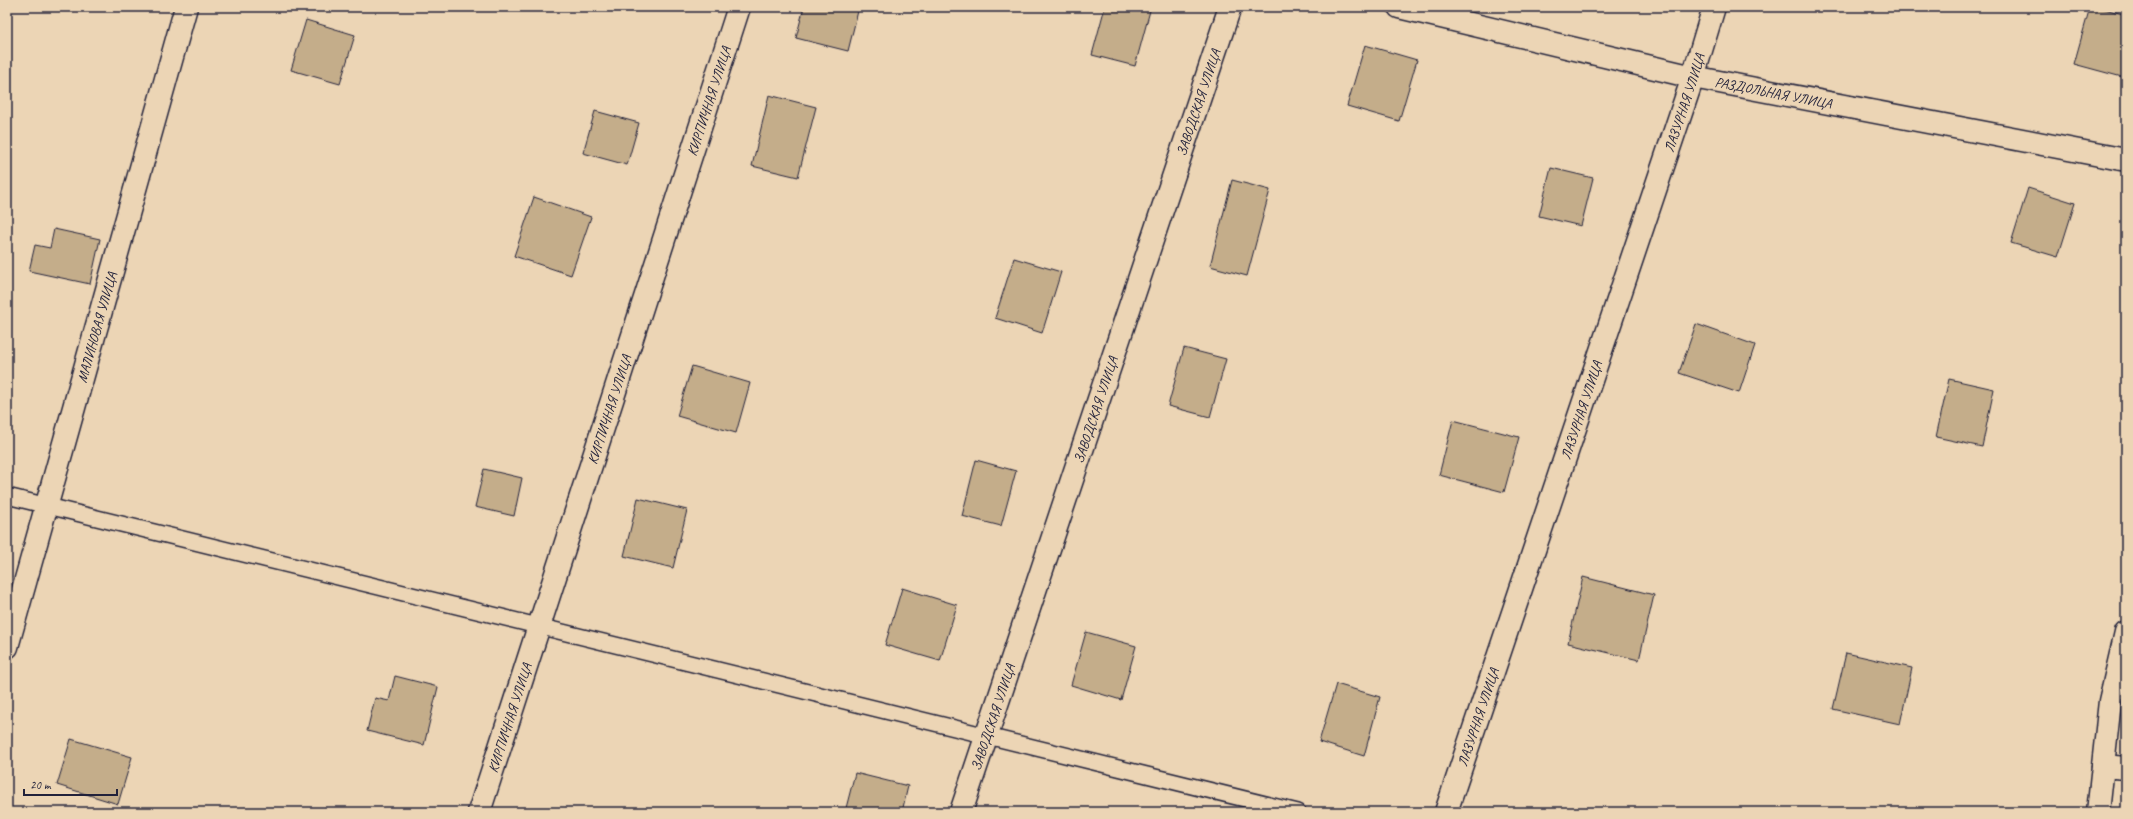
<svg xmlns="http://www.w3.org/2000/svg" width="2133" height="819" viewBox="0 0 2133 819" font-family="Caveat,sans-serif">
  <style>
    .building { fill: #c4ad8a; stroke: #22223b }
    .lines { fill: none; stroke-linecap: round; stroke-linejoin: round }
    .service-casing { stroke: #22223b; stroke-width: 18 }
    .minor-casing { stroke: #22223b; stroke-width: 25 }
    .service { stroke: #ecd5b5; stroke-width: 15 }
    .minor { stroke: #ecd5b5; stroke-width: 22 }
    .labels { text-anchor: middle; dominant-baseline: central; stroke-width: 3; stroke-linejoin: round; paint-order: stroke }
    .street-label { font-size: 14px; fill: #22223b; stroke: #ecd5b5 }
  </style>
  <rect width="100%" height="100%" fill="#ecd5b5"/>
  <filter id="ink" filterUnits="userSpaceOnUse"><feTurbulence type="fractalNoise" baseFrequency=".025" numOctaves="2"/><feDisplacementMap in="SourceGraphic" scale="8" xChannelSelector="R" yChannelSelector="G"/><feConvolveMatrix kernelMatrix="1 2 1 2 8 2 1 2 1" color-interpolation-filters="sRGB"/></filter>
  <g filter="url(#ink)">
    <path class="building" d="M804,7H859L848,51L796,38Z
      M1105,7H1151L1135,66L1092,55Z
      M2090,7H2098L2126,15V64L2122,77L2074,64Z
      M306,20L355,35L340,84L291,70Z
      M1365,45L1417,60L1399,121L1347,106Z
      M769,95L816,107L798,177L752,166Z
      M595,111L639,123L627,165L583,153Z
      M1551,168L1593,178L1581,226L1539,216Z
      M1232,180L1270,190L1247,276L1210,266Z
      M2028,188L2075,203L2058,257L2011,243Z
      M534,197L591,217L571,275L514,256Z
      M54,229L100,239L90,284L29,271L35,245L50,248Z
      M1014,258L1061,272L1042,333L995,318Z
      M1696,324L1755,345L1739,393L1679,373Z
      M1184,348L1226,359L1210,417L1168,406Z
      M692,366L750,383L736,433L677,416Z
      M1949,379L1994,389L1982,447L1936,437Z
      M1453,420L1519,437L1504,492L1439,475Z
      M976,460L1016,471L1001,526L962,516Z
      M484,469L522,478L514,516L475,507Z
      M638,498L687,510L673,568L624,556Z
      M1583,577L1654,595L1639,660L1568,643Z
      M902,588L957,605L940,661L885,645Z
      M1086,632L1136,646L1121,700L1071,685Z
      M1846,653L1912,668L1900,724L1833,709Z
      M395,676L438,687L424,745L367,731L375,698L389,701Z
      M1336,684L1380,697L1364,756L1319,742Z
      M71,739L132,757L118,804L57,785Z
      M855,773L908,786L902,812H845Z"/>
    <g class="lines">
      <defs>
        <path id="service" d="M7,496L1298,812"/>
        <g id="minor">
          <path id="s1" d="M1399,7L1693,77L2126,160"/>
          <path id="s2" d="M7,647L186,7"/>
          <path d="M2103,766L2126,768"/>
          <path id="s3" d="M479,812L739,7"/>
          <path id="s4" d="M961,812L1230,7"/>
          <path id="s5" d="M1446,812L1693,77L1714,7"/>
          <path d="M2098,812L2110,701L2126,632"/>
        </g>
      </defs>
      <use href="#service" class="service-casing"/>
      <use href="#minor" class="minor-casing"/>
      <use href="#service" class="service"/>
      <use href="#minor" class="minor"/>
    </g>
  </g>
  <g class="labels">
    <g class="street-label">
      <text stroke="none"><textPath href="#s1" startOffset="384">РАЗДОЛЬНАЯ УЛИЦА</textPath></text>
      <text stroke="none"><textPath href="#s3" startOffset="747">КИРПИЧНАЯ УЛИЦА</textPath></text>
      <text stroke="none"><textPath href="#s4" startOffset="748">ЗАВОДСКАЯ УЛИЦА</textPath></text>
      <text stroke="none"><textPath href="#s5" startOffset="748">ЛАЗУРНАЯ УЛИЦА</textPath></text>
      <text stroke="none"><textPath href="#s2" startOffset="332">МАЛИНОВАЯ УЛИЦА</textPath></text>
      <text stroke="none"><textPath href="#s4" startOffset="424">ЗАВОДСКАЯ УЛИЦА</textPath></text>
      <text stroke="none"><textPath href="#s3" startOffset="423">КИРПИЧНАЯ УЛИЦА</textPath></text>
      <text stroke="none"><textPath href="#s5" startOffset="424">ЛАЗУРНАЯ УЛИЦА</textPath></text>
      <text stroke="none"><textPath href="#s4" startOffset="100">ЗАВОДСКАЯ УЛИЦА</textPath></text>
      <text stroke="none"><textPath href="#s5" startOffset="100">ЛАЗУРНАЯ УЛИЦА</textPath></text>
      <text stroke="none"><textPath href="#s3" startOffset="99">КИРПИЧНАЯ УЛИЦА</textPath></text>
    </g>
  </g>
  <rect width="2133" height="819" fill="none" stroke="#ecd5b5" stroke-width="24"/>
  <rect x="12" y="12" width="2109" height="795" fill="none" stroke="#22223b" stroke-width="1.5" filter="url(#ink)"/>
  <path d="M24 789v6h93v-6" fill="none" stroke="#22223b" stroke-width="2"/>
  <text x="30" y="789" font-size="12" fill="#22223b" stroke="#ecd5b5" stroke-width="3" paint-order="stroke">20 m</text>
</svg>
